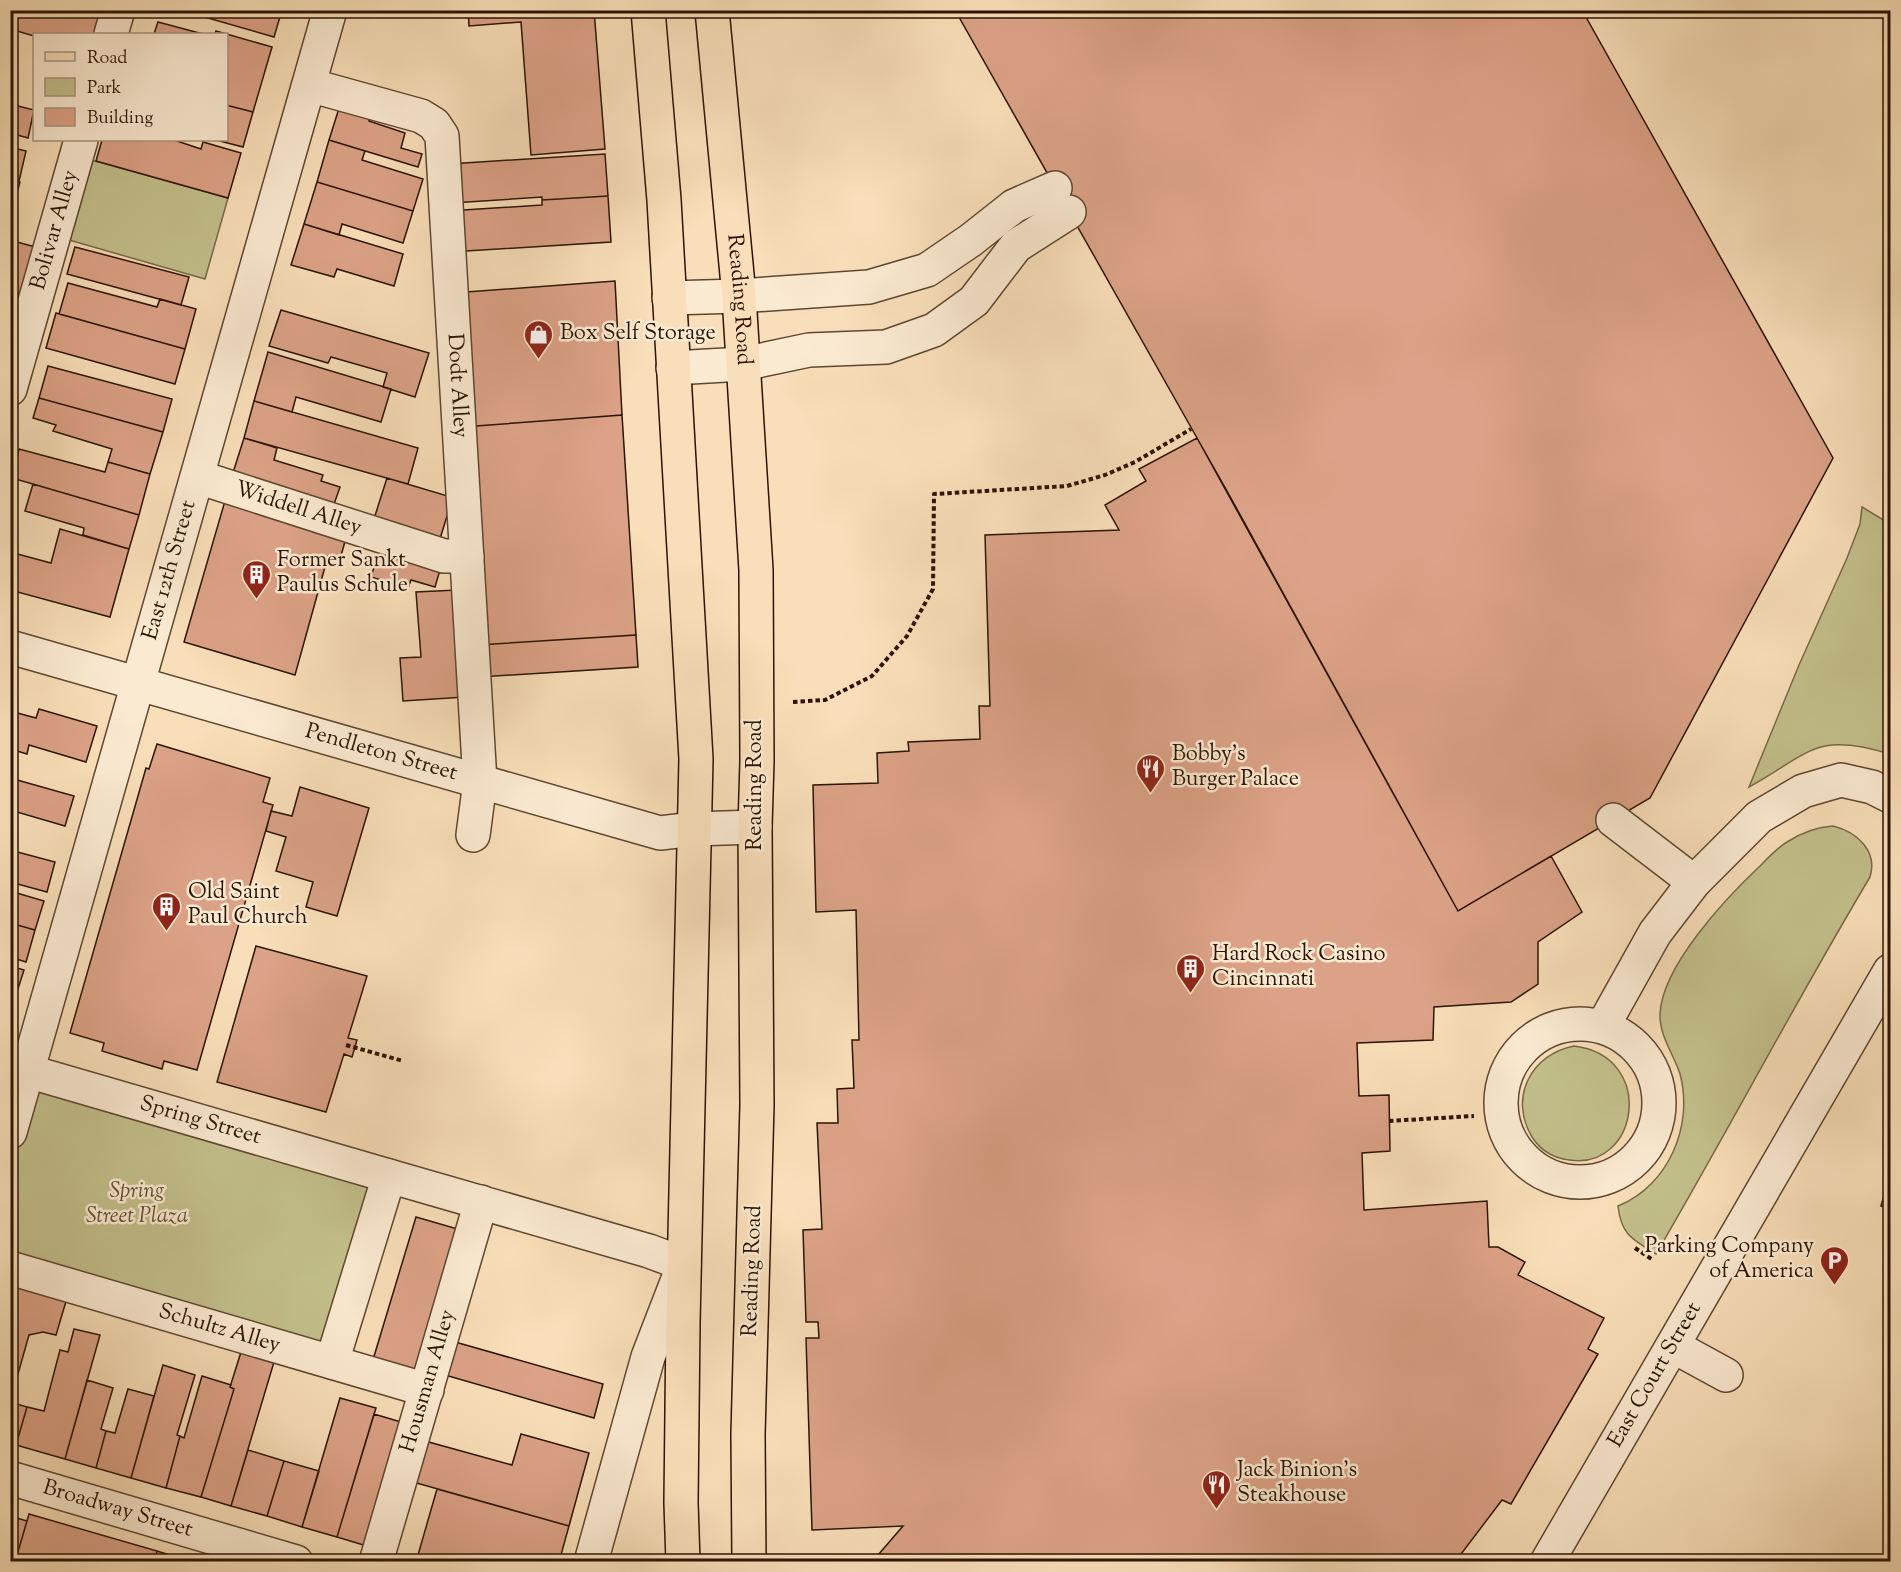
<svg xmlns="http://www.w3.org/2000/svg" width="1901" height="1572" viewBox="0 0 1901 1572" font-family="'Sorts Mill Goudy',serif">
  <style>
    .green { fill: #c3c08c; stroke: #776a48; stroke-width: 1.5 }
    .building { fill: #dca287; stroke: #2b1403; stroke-width: 1.5 }
    .lines { fill: none; stroke-linecap: round; stroke-linejoin: round }
    .minor-casing { stroke: #5e4730; stroke-width: 36 }
    .major-casing { stroke: #2b1403; stroke-width: 36 }
    .path { stroke: #2b1403; stroke-width: 4; stroke-dasharray: 4.5 3; stroke-linecap: butt }
    .minor { stroke: #fbead2; stroke-width: 33 }
    .major { stroke: #f9dfb9; stroke-width: 33 }
    .labels { text-anchor: middle; dominant-baseline: central; stroke-width: 5; stroke-linejoin: round; paint-order: stroke }
    .street-label { font-size: 22px; fill: #2b1403; stroke: #fbead2 }
    .poi-label { font-size: 22px; fill: #2b1403; stroke: #fbead2; text-anchor: start }
    .park-label { font-size: 22px; font-style: italic; fill: #605033; stroke: #fbead2 }
  </style>
  <rect width="100%" height="100%" fill="#f9dfb9"/>
  <filter id="stains"><feTurbulence type="fractalNoise" baseFrequency=".00333" numOctaves="4"/><feColorMatrix values="0 0 0 0 .2 0 0 0 0 .09 0 0 0 0 .02 0 0 0 .5 -.17"/></filter>
  <radialGradient id="worn" r=".72"><stop offset=".6" stop-color="#630" stop-opacity="0"/><stop offset="1" stop-color="#630" stop-opacity=".3"/></radialGradient>
  <path class="green" d="M84,158L228,198L205,279L62,238Z
    M1862,507L1890,524V754C1816,731 1810,753 1749,787L1799,665L1847,558L1860,524Z
    M1833,826C1857,832 1878,851 1870,877C1796,1001 1729,1129 1656,1254C1633,1240 1621,1235 1618,1206C1668,1186 1694,1126 1680,1074C1674,1055 1659,1035 1660,1014C1662,966 1726,898 1760,866C1768,858 1777,848 1787,842C1801,833 1816,827 1833,826Z
    M1574,1046C1657,1056 1639,1171 1569,1160C1553,1158 1541,1151 1532,1137C1508,1097 1532,1054 1574,1046Z
    M29,1071L389,1176L332,1362L11,1269V1135Z"/>
  <path class="building" d="M10,10H90L105,15L100,34H34V36L10,29Z
    M180,10H282L274,37Z
    M468,10H594L605,149L531,155L521,22L469,26Z
    M955,10H1582L1833,458L1650,798L1458,911L1227,491Z
    M158,22L203,34H154Z
    M216,31L272,47L253,112L226,105V34H215Z
    M341,102L372,111L369,121L405,133L401,148L422,154L418,167L329,140Z
    M10,104L34,110L28,138L10,133Z
    M226,105L253,112L243,147L216,140H226Z
    M102,140H174L201,149L203,142L241,153L228,198L96,161Z
    M329,140L365,151L362,160L423,179L413,211L317,182Z
    M10,147L26,151L19,181L10,179Z
    M605,154L608,196L542,200V197L452,203L449,164Z
    M10,179L20,182L11,214H10Z
    M317,182L413,211L403,243L342,224L339,235L304,224Z
    M608,196L611,242L450,252L448,211L542,205V200Z
    M304,224L403,254L394,286L337,269L334,277L291,265Z
    M10,240L39,248L22,307L10,303Z
    M75,247L189,277L181,305L67,274Z
    M615,281L622,415L463,427L453,293Z
    M68,283L157,307L160,299L196,309L185,349L59,314Z
    M281,310L429,353L415,397L383,387L387,373L331,357L328,363L269,346Z
    M56,313L185,349L175,384L46,348Z
    M268,352L391,389L381,422L296,397L292,412L254,401Z
    M48,366L172,399L163,432L39,398Z
    M39,398L163,432L150,474L108,462L112,449L53,431L56,425L33,418Z
    M254,401L418,448L408,484L244,438Z
    M622,415L636,635L478,645L463,427Z
    M244,438L277,448L274,460L323,475L321,481L340,487L332,510L231,479Z
    M1197,438L1458,911L1551,856L1582,912L1538,942V984L1511,1002L1434,1007L1433,1040L1357,1043L1359,1096L1389,1095L1390,1151L1362,1153L1364,1210L1487,1201L1489,1247H1498L1525,1262L1518,1275L1604,1318L1588,1349L1598,1354L1511,1504L1502,1500L1455,1562H872L903,1526L812,1530L806,1338H819L818,1322H806L803,1230L822,1229L817,1123H838L837,1089L854,1088L852,1040H859L856,910L816,912L813,785L878,783L877,753L909,751L908,742L980,739L979,706H990L985,535L1119,530L1105,505L1146,481L1139,469Z
    M19,449L105,472L108,462L150,474L139,515L12,478Z
    M387,478L451,497V503L439,542L373,522Z
    M33,484L139,515L129,549L83,535L84,528L25,511Z
    M227,494L348,531L340,559L328,556L295,675L184,642Z
    M60,529L129,549L110,617L10,590V552L51,563Z
    M381,544L442,563L435,587L411,580L408,588L371,577Z
    M457,590L465,697L403,701L400,658L421,657L416,592Z
    M636,635L638,667L480,677L478,645Z
    M39,709L97,726L86,762L29,745L27,754L10,749V711L36,718Z
    M157,744L270,778L263,802L273,805L197,1070L164,1061L162,1069L102,1051L104,1043L70,1033L146,768L149,769Z
    M10,778L74,796L65,826L10,810Z
    M300,787L369,808L337,916L306,907L313,882L276,871L286,837L266,831L271,811L292,816Z
    M10,850L55,862L47,892L10,882Z
    M10,891L44,901L35,930L10,923Z
    M10,923L35,930L26,962L10,957Z
    M256,946L367,976L348,1038L357,1040L352,1057L344,1054L326,1112L217,1082Z
    M10,966L24,970L16,995L10,993Z
    M1890,1174V1209L1881,1206Z
    M416,1217L461,1230L417,1377L372,1363Z
    M10,1282L67,1298L56,1335L43,1332L29,1335L14,1388L10,1387Z
    M74,1329L100,1335L65,1459L16,1445L27,1407L44,1411L60,1350L68,1352Z
    M448,1340L603,1384L594,1418L438,1373Z
    M241,1352L274,1362L231,1506L201,1497L234,1389L230,1387Z
    M163,1365L195,1375L177,1435L180,1436L166,1488L131,1478Z
    M202,1376L231,1385L230,1387L234,1389L201,1497L166,1488L180,1436L184,1438Z
    M87,1380L113,1388L101,1429L106,1431L96,1468L65,1459Z
    M128,1389L154,1396L131,1478L96,1468L106,1431L115,1433Z
    M340,1398L376,1408L337,1537L302,1527Z
    M10,1402L27,1407L16,1445L10,1444Z
    M374,1414L401,1422L370,1547L337,1537Z
    M521,1434L589,1453L569,1526L413,1482L425,1441L512,1465Z
    M248,1450L284,1461L267,1516L231,1506Z
    M284,1461L319,1471L302,1527L267,1516Z
    M437,1489L569,1526L559,1562H440L418,1555Z
    M29,1514L157,1551L154,1562H15Z
    M10,1516L27,1521L15,1562H10Z
    M157,1551L192,1562H154Z"/>
  <g class="lines">
    <defs>
      <g id="minor">
        <path d="M111,34L118,10"/>
        <path id="s1" d="M309,85L421,116L434,124L442,136L480,782L473,835"/>
        <path d="M669,298L739,296L869,287L927,270L971,240L1014,206L1055,188"/>
        <path d="M673,368L743,364L809,350L886,347L934,330L974,301L1016,246L1069,212"/>
        <path id="s2" d="M10,389L81,140"/>
        <path id="s3" d="M198,477L444,556H467"/>
        <path id="s4" d="M10,647L660,833L694,829L755,827"/>
        <path d="M1613,820L1694,882"/>
        <circle cx="1580" cy="1103" r="79"/>
        <path d="M1603,1026L1655,933L1694,882L1759,817L1803,791L1841,780L1872,787L1890,796"/>
        <path id="s5" d="M10,1066L389,1176"/>
        <path id="s6" d="M10,1132L330,10"/>
        <path id="s7" d="M10,1268L427,1390"/>
        <path d="M1673,1346L1726,1375"/>
        <path d="M332,1362L389,1176L649,1251L684,1264L648,1357L591,1562"/>
        <path id="s8" d="M10,1478L296,1562"/>
        <path id="s9" d="M376,1562L481,1202"/>
        <path id="s10" d="M1547,1562L1890,971"/>
      </g>
      <g id="major">
        <path d="M648,10L664,200L696,759L683,1322L681,1503L683,1562"/>
        <path id="s11" d="M712,10L739,296L756,570L757,761L755,827L757,1105L748,1434L749,1562"/>
      </g>
    </defs>
    <use href="#minor" class="minor-casing"/>
    <use href="#major" class="major-casing"/>
    <path class="path" d="M793,702L825,700L872,676L907,636L933,589L934,494L1067,486L1105,475L1135,462L1191,429
      M346,1045L403,1061
      M1389,1121L1474,1116
      M1635,1248L1653,1260"/>
    <use href="#minor" class="minor"/>
    <use href="#major" class="major"/>
  </g>
  <defs>
    <symbol id="shop-pin" viewBox="-11 -11 22 30"><path d="M0 17L-7.5 6A9.5 9.5 0 1 1 7.5 6Z" fill="#8f2418" stroke="#fbead2"/><path d="M-5-2.5h2.3a2.7 3.5 0 0 1 5.4 0H5L5.5 6h-11ZM-1.5-2.5h3a1.5 2.3 0 0 0-3 0Z" fill="#fff"/></symbol>
    <symbol id="building-pin" viewBox="-11 -11 22 30"><path d="M0 17L-7.5 6A9.5 9.5 0 1 1 7.5 6Z" fill="#8f2418" stroke="#fbead2"/><path d="M-4-6H4V6H1V3H-1V6H-4ZM-2.5-4.3h1.7v1.8h-1.7ZM.8-4.3h1.7v1.8H.8ZM-2.5-1h1.7V.8h-1.7ZM.8-1h1.7V.8H.8Z" fill="#fff"/></symbol>
    <symbol id="restaurant-pin" viewBox="-11 -11 22 30"><path d="M0 17L-7.5 6A9.5 9.5 0 1 1 7.5 6Z" fill="#8f2418" stroke="#fbead2"/><path d="M-5-6h1v4h1v-4h1v4h1v-4h1v5L-1.5 .5V6h-2V.5L-5-1ZM5-6V6H3V1.5H1.5Q1.5-4 5-6Z" fill="#fff"/></symbol>
    <symbol id="parking-pin" viewBox="-11 -11 22 30"><path d="M0 17L-7.5 6A9.5 9.5 0 1 1 7.5 6Z" fill="#8f2418" stroke="#fbead2"/><path d="M-3.5-5.5H1a3.5 3.5 0 0 1 0 7H-1V5.5H-3.5ZM-1-3.4V-.6H.8a1.4 1.4 0 0 0 0-2.8Z" fill="#fff"/></symbol>
  </defs>
  <g fill-rule="evenodd">
    <use href="#shop-pin" x="522" y="318" width="33" height="45"/>
    <use href="#building-pin" x="240" y="558" width="33" height="45"/>
    <use href="#restaurant-pin" x="1134" y="752" width="33" height="45"/>
    <use href="#building-pin" x="150" y="890" width="33" height="45"/>
    <use href="#building-pin" x="1174" y="952" width="33" height="45"/>
    <use href="#parking-pin" x="1818" y="1244" width="33" height="45"/>
    <use href="#restaurant-pin" x="1200" y="1468" width="33" height="45"/>
  </g>
  <g class="labels">
    <g class="street-label">
      <text stroke="none"><textPath href="#s2" startOffset="165">Bolivar Alley</textPath></text>
      <text stroke="none"><textPath href="#s11" startOffset="291">Reading Road</textPath></text>
      <text stroke="none"><textPath href="#s1" startOffset="396">Dodt Alley</textPath></text>
      <text stroke="none"><textPath href="#s3" startOffset="105">Widdell Alley</textPath></text>
      <text stroke="none"><textPath href="#s6" startOffset="584">East 12th Street</textPath></text>
      <text stroke="none"><textPath href="#s4" startOffset="386">Pendleton Street</textPath></text>
      <text transform="translate(756 785) rotate(-90)">Reading Road</text>
      <text stroke="none"><textPath href="#s5" startOffset="198">Spring Street</textPath></text>
      <text transform="translate(753 1271) rotate(-88)">Reading Road</text>
      <text stroke="none"><textPath href="#s7" startOffset="218">Schultz Alley</textPath></text>
      <text stroke="none"><textPath href="#s10" startOffset="216">East Court Street</textPath></text>
      <text stroke="none"><textPath href="#s9" startOffset="188">Housman Alley</textPath></text>
      <text stroke="none"><textPath href="#s8" startOffset="112">Broadway Street</textPath></text>
    </g>
    <g class="poi-label">
      <text x="560" y="334">Box Self Storage</text>
      <text x="277" y="561">Former Sankt<tspan x="277" dy="25">Paulus Schule</tspan></text>
      <text x="1172" y="755">Bobby’s<tspan x="1172" dy="25">Burger Palace</tspan></text>
      <text x="188" y="893">Old Saint<tspan x="188" dy="25">Paul Church</tspan></text>
      <text x="1212" y="955">Hard Rock Casino<tspan x="1212" dy="25">Cincinnati</tspan></text>
      <text x="1814" y="1247" text-anchor="end">Parking Company<tspan x="1814" dy="25">of America</tspan></text>
      <text x="1237" y="1471">Jack Binion’s<tspan x="1237" dy="25">Steakhouse</tspan></text>
    </g>
    <g class="park-label">
      <text x="137" y="1192">Spring<tspan x="137" dy="25">Street Plaza</tspan></text>
    </g>
  </g>
  <rect width="1901" height="1572" fill="none" stroke="#f9dfb9" stroke-width="36"/>
  <rect x="12" y="12" width="1877" height="1548" fill="none" stroke="#2b1403" stroke-width="3"/>
  <rect x="18" y="18" width="1865" height="1536" fill="none" stroke="#2b1403" stroke-width="1.5"/>
  <rect x="33" y="33" width="195" height="108" fill="#fbead2" stroke="#a8947f" stroke-width="1.5"/>
  <rect x="45" y="52" width="30" height="9" fill="#f9dfb9" stroke="#a8947f" stroke-width="1.5"/>
  <text x="87" y="63" font-size="18" fill="#2b1403">Road</text>
  <rect x="45" y="78" width="30" height="18" fill="#c3c08c" stroke="#a8947f" stroke-width="1.5"/>
  <text x="87" y="93" font-size="18" fill="#2b1403">Park</text>
  <rect x="45" y="108" width="30" height="18" fill="#dca287" stroke="#a8947f" stroke-width="1.5"/>
  <text x="87" y="123" font-size="18" fill="#2b1403">Building</text>
  <rect width="100%" height="100%" filter="url(#stains)"/>
  <rect width="100%" height="100%" fill="url(#worn)"/>
</svg>
